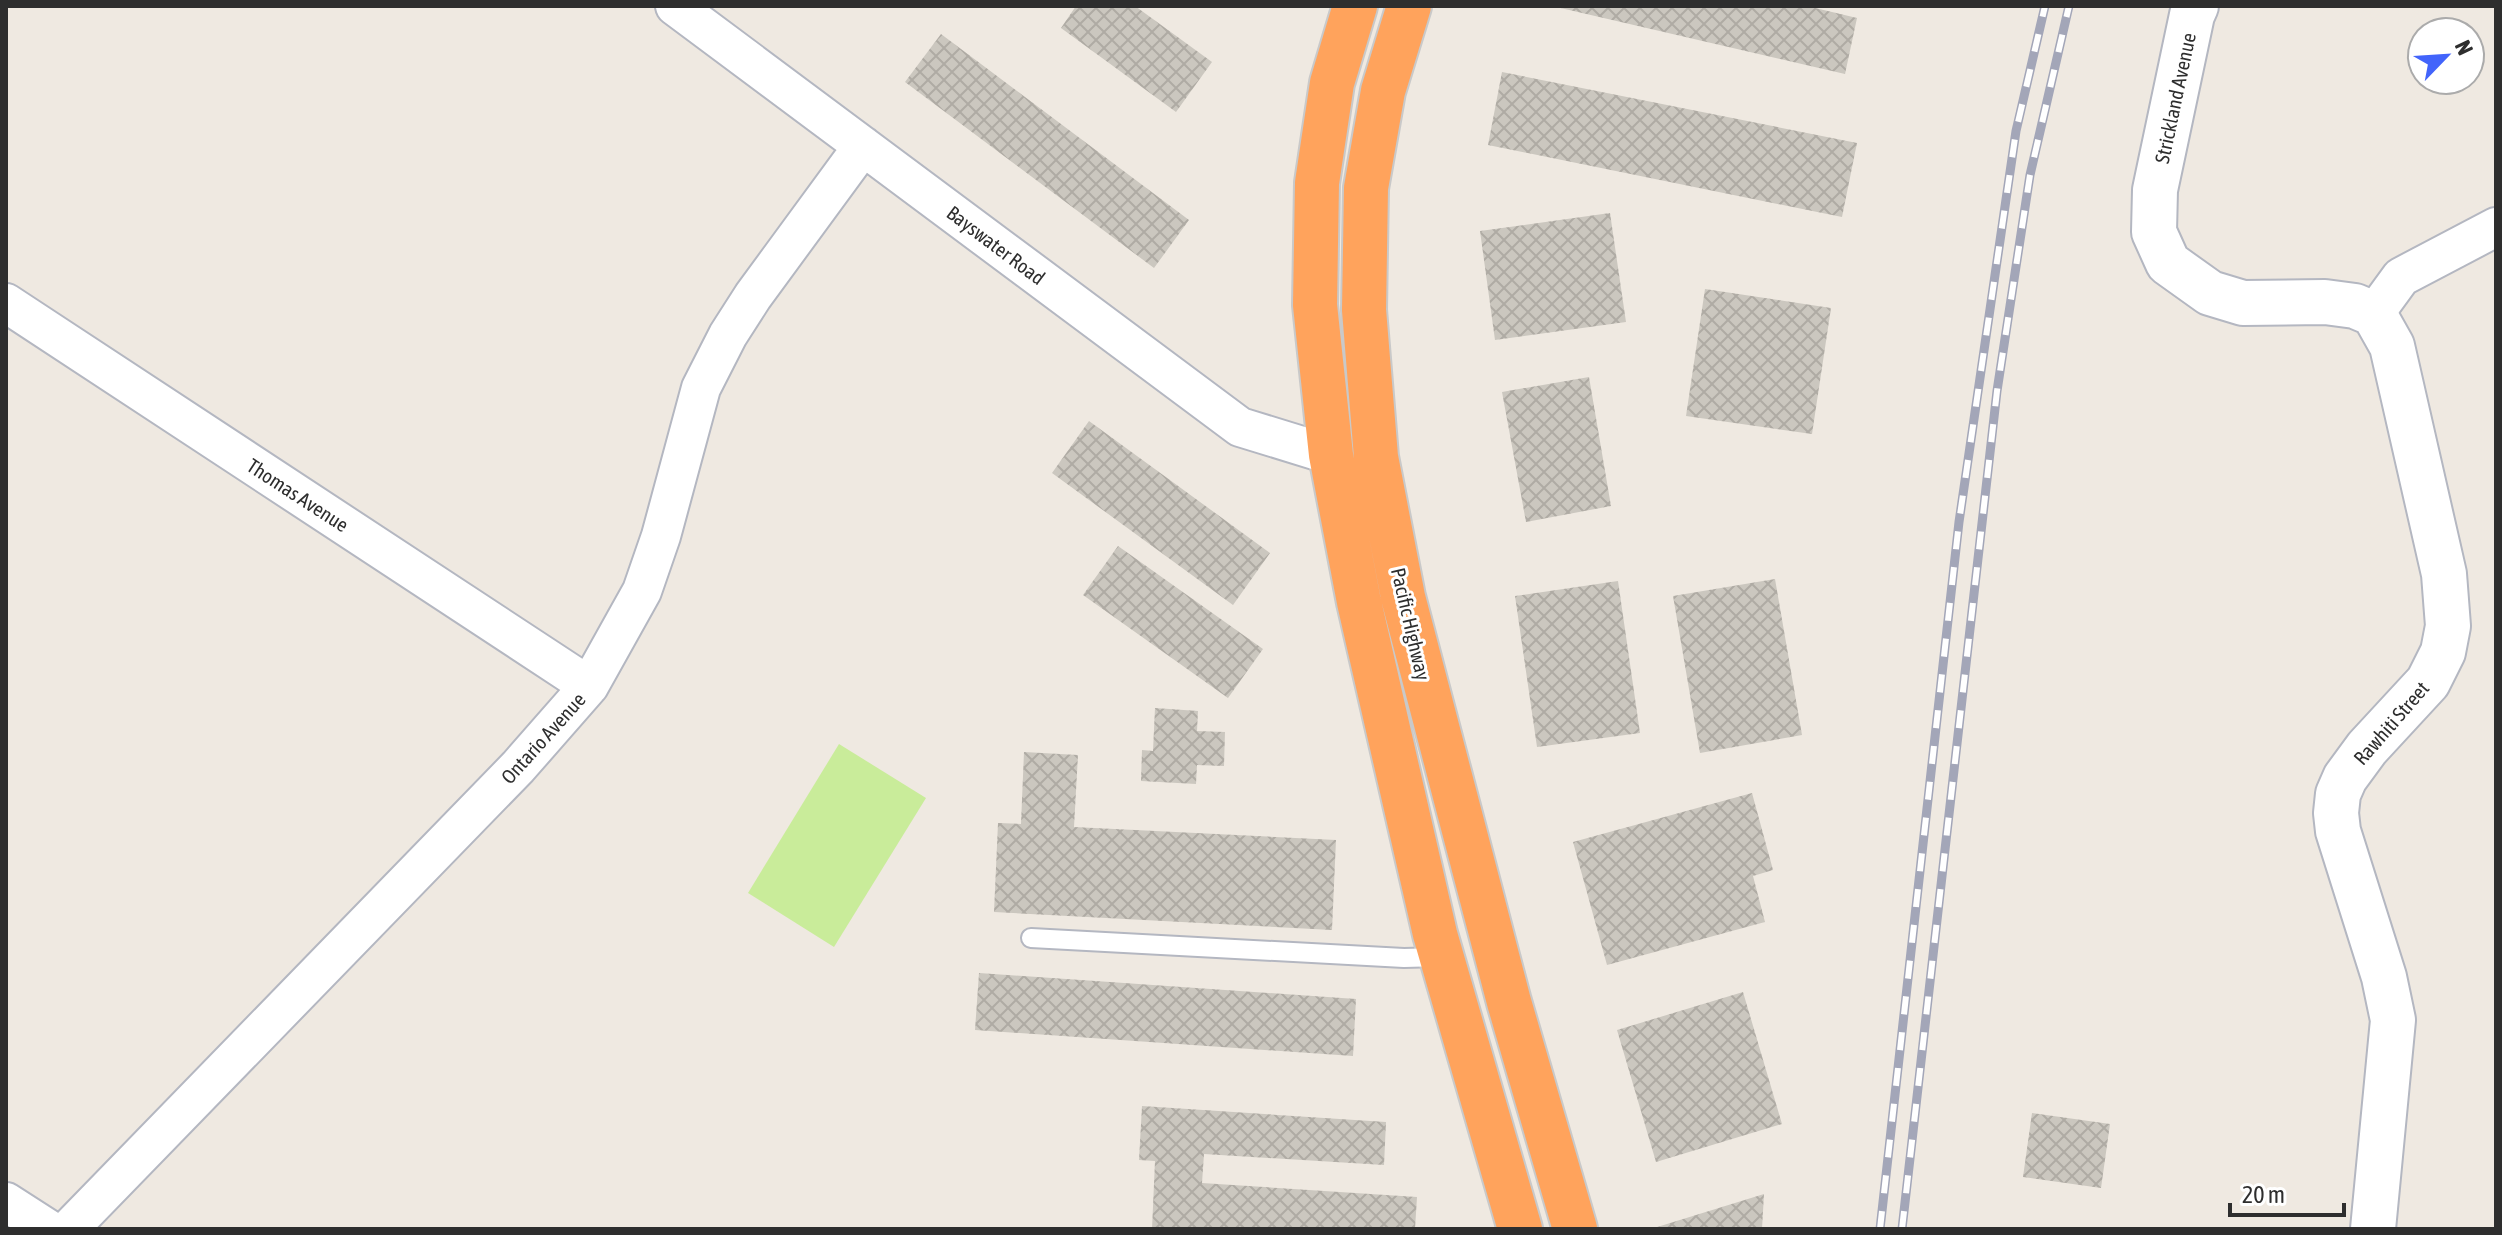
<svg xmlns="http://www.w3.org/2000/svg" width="2502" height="1235" viewBox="0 0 2502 1235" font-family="'Asap Condensed',sans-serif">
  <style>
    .pitch { fill: #c9ec9a }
    .building { fill: url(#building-cross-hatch) }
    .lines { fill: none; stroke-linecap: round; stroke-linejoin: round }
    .lane-casing { stroke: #b4b7c1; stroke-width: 22 }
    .street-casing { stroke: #b4b7c1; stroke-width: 42 }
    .secondary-casing { stroke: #b4b7c1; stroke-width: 48 }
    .highway-casing { stroke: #c9c9c9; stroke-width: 48 }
    .lane { stroke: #fff; stroke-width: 18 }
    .street { stroke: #fff; stroke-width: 38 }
    .secondary { stroke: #fff; stroke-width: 44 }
    .highway { stroke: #ffa35c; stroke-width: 44 }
    .rail-casing { stroke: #a3a6b8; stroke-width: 9 }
    .rail { stroke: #fff; stroke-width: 6; stroke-dasharray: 18; stroke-linecap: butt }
    .labels { text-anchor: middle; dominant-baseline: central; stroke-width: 6; stroke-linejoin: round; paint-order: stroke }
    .street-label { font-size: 20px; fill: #2e2e2e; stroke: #fff }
  </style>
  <defs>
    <pattern id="building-cross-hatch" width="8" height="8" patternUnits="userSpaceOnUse" patternTransform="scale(2)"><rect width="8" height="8" fill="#cbc7bf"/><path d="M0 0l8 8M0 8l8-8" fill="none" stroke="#afaba4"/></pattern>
  </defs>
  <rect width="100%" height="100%" fill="#efe9e1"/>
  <path class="pitch" d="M839,744L926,798L834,947L748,893Z"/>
  <path class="building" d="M1076,6H1135L1212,62L1176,112L1061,28Z
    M1552,6H1807L1857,18L1845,74Z
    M941,34L1189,220L1154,268L905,82Z
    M1502,72L1857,143L1842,217L1488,145Z
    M1610,213L1626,322L1495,340L1480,231Z
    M1705,289L1831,308L1812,434L1686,416Z
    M1589,377L1611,506L1526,522L1502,392Z
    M1089,421L1270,553L1233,605L1052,473Z
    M1118,546L1263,649L1228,698L1083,595Z
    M1775,579L1802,735L1700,753L1673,596Z
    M1618,581L1640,733L1537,747L1515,596Z
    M1155,708L1198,711L1197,731L1225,732L1224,766L1197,765L1196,784L1141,781L1142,750L1153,751Z
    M1024,752L1078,755L1074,827L1336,840L1332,930L994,912L998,823L1021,824Z
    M1752,793L1773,870L1753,876L1765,922L1607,965L1573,842Z
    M979,973L1356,999L1353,1056L975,1030Z
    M1743,992L1782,1124L1656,1162L1617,1030Z
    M1142,1106L1386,1122L1384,1165L1204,1154L1202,1183L1417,1197L1415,1229H1152L1155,1161L1139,1160Z
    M2032,1113L2110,1124L2101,1188L2023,1177Z
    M1764,1194L1762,1229H1654V1228Z"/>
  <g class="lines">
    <defs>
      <path id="lane" d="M1031,938L1404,958L1441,957"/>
      <path id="street" d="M675,6L1240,427L1331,455
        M6,303L589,686
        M2374,314L2401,277L2496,227
        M6,1202L48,1229
        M69,1229L518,767L589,686L642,591L661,536L701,388L728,335L753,296L863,146"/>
      <path id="secondary" d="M2196,6L2192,15L2155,190L2154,232L2168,263L2210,293L2243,303L2325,302L2355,306L2374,314L2392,346L2444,574L2448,626L2443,652L2428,682L2367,748L2345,778L2338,794L2336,813L2338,831L2384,977L2393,1020L2373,1229"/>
      <path id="highway" d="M1355,6L1332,83L1317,183L1315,305L1331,455L1359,602L1435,934L1520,1229
        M1409,6L1383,91L1366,188L1364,310L1376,457L1403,597L1509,1002L1575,1229"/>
    </defs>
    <use href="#lane" class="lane-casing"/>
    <use href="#street" class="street-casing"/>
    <use href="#secondary" class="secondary-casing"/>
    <use href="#highway" class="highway-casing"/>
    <use href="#lane" class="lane"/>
    <use href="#street" class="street"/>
    <use href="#secondary" class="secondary"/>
    <use href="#highway" class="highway"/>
    <defs>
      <path id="rail" d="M1880,1229L1959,522L2016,131L2045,6
        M1902,1229L1997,391L2030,175L2069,6"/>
    </defs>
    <use href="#rail" class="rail-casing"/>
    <use href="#rail" class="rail"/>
  </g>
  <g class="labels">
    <g class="street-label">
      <text transform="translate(2175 98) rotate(-78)">Strickland Avenue</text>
      <text transform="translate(996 245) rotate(37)">Bayswater Road</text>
      <text transform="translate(298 495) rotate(33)">Thomas Avenue</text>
      <text transform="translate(1411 624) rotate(77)">Pacific Highway</text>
      <text transform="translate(2391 723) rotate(-49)">Rawhiti Street</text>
      <text transform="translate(543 738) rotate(-48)">Ontario Avenue</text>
    </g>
  </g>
  <rect width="2502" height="1235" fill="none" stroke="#2e2e2e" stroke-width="16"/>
  <g transform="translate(2446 56) rotate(65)"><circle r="38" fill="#ffffff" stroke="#ababab" stroke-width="2"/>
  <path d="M0-6L14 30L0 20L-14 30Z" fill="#4264fb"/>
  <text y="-12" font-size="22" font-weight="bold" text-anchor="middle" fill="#2e2e2e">N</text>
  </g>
  <path d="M2230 1203v12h114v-12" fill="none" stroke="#2e2e2e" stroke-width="4"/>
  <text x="2242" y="1203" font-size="24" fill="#2e2e2e" stroke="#ffffff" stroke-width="6" paint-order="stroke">20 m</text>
</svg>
